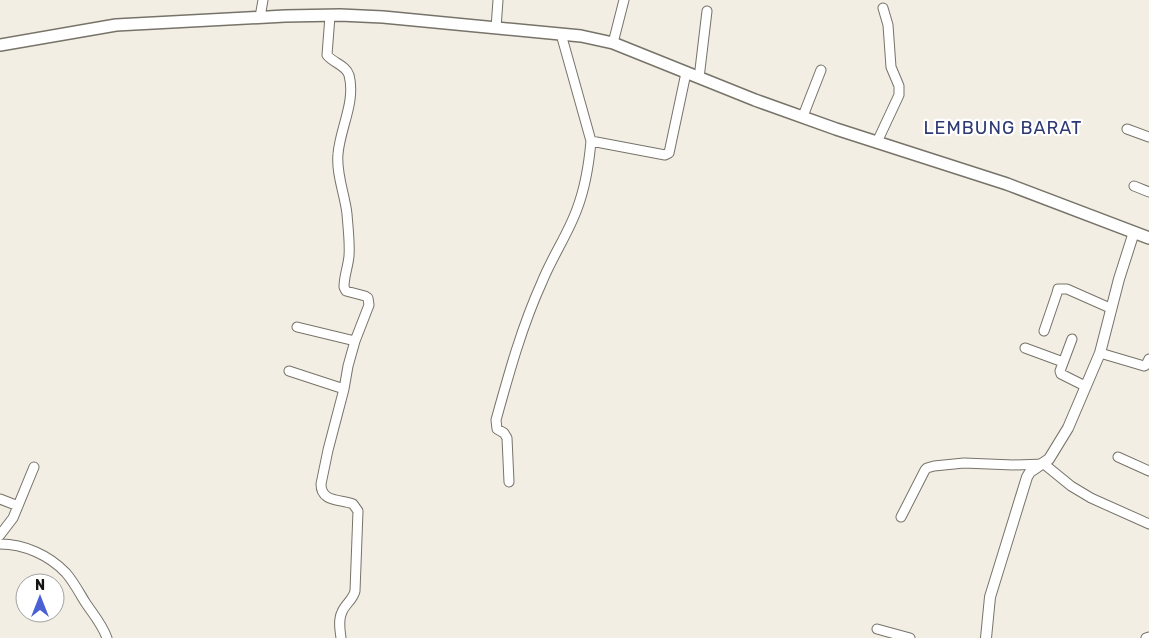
<svg xmlns="http://www.w3.org/2000/svg" width="1149" height="638" viewBox="0 0 1149 638" font-family="Rubik,sans-serif">
  <style>
    .lines { fill: none; stroke-linecap: round; stroke-linejoin: round }
    .minor-casing { stroke: #777369; stroke-width: 11 }
    .tertiary-casing { stroke: #777369; stroke-width: 12 }
    .secondary-casing { stroke: #777369; stroke-width: 14 }
    .minor { stroke: #fff; stroke-width: 9 }
    .tertiary { stroke: #fff; stroke-width: 10 }
    .secondary { stroke: #fff; stroke-width: 11 }
    .labels { text-anchor: middle; dominant-baseline: central; stroke-width: 4.5; stroke-linejoin: round; paint-order: stroke }
    .quarter-label { font-size: 18px; letter-spacing: 1px; fill: #2c3972; stroke: #fff }
  </style>
  <rect width="100%" height="100%" fill="#f2eee3"/>
  <g class="lines">
    <defs>
      <path id="minor" d="M330,16L327,55C333,63 346,65 349,75C356,102 340,128 338,154C336,174 345,195 347,214C348,228 350,243 349,256C348,267 344,276 344,287L346,291L365,296L368,298L369,305L355,341L348,366L344,389L328,450L321,484C321,502 339,499 353,504L358,511L355,591C353,600 345,604 342,612C338,620 340,630 341,638
        M260,17L263,0
        M496,28L498,0
        M613,43L624,0
        M699,78L707,11
        M803,116L821,70
        M1127,129L1149,137
        M591,141L665,155L669,153L686,73
        M877,142L899,95V86L891,67L888,25L883,8
        M1134,186L1149,192
        M297,327L355,341
        M1044,331L1057,293L1058,289H1067L1110,308
        M1072,339L1060,371L1061,374L1085,386
        M1025,348L1063,362
        M1100,353L1144,366L1146,365L1149,359
        M289,371L344,389
        M1118,457L1149,471
        M509,482L507,438L504,433L497,429L496,420C509,373 522,326 542,282C552,257 568,234 577,209C585,188 589,164 591,141L561,34
        M0,499L18,506
        M901,517L925,470L927,468L934,466L964,463L1013,465L1044,464L1071,486L1091,498L1149,524
        M0,535L13,518L34,467
        M0,544C24,544 49,555 66,573C73,581 79,592 85,602C93,614 102,624 107,638
        M877,629L910,638
        M1146,638L1149,637"/>
      <path id="tertiary" d="M986,638L990,597L1027,477L1030,472L1049,459L1068,428L1100,353L1119,279L1134,232"/>
      <path id="secondary" d="M0,45L116,25L285,16L340,15L383,17L581,36L613,43L755,100L836,129L1007,184L1149,238"/>
    </defs>
    <use href="#minor" class="minor-casing"/>
    <use href="#tertiary" class="tertiary-casing"/>
    <use href="#secondary" class="secondary-casing"/>
    <use href="#minor" class="minor"/>
    <use href="#tertiary" class="tertiary"/>
    <use href="#secondary" class="secondary"/>
  </g>
  <g class="labels">
    <g class="quarter-label">
      <text x="1003" y="128">LEMBUNG BARAT</text>
    </g>
  </g>
  <g transform="translate(40 598)"><circle r="24" fill="#ffffff" stroke="#a2a1a0"/>
  <path d="M0-4L9 19L0 12L-9 19Z" fill="#4b60d5"/>
  <text y="-8" font-size="14" font-weight="bold" text-anchor="middle" fill="#161411">N</text>
  </g>
</svg>
